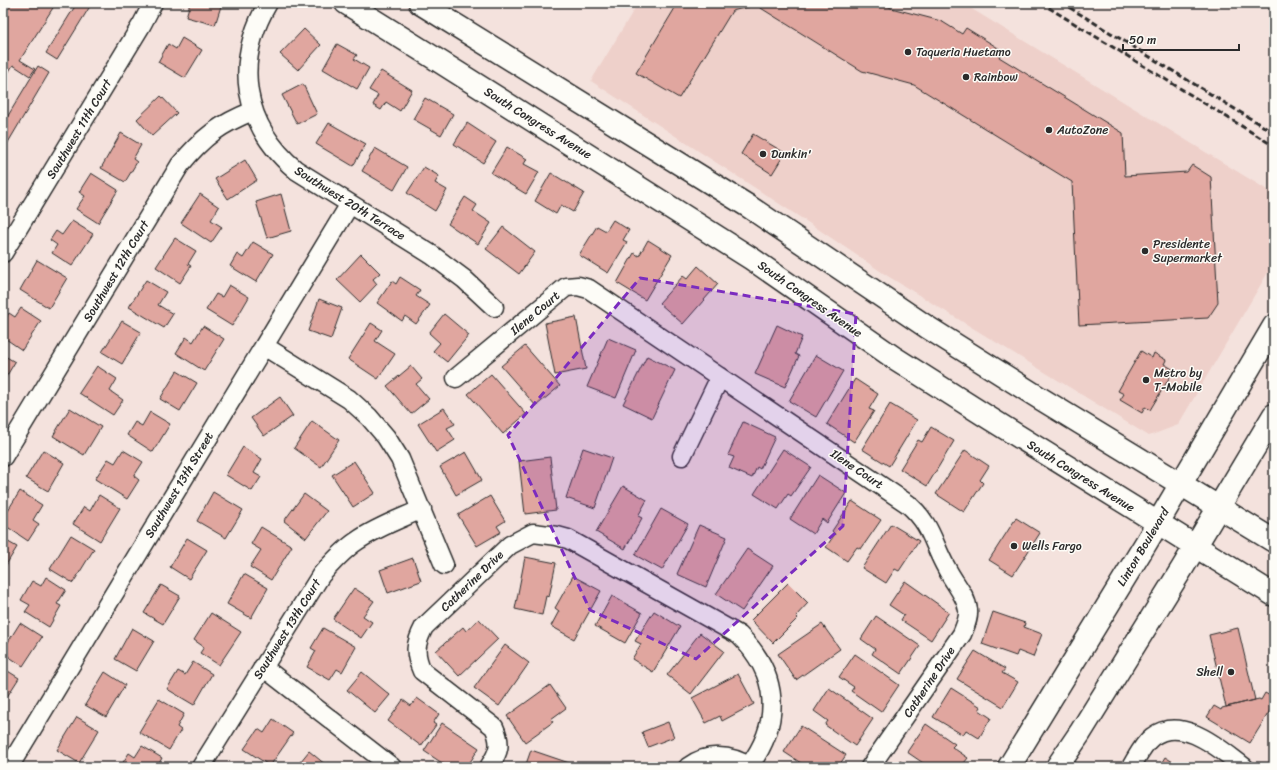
<svg xmlns="http://www.w3.org/2000/svg" width="1277" height="770" viewBox="0 0 1277 770" font-family="Sriracha,sans-serif">
  <style>
    .built { fill: #eed0ca }
    .building { fill: #e0a69f; stroke: #2b2b2b }
    .lines { fill: none; stroke-linecap: round; stroke-linejoin: round }
    .minor-casing { stroke: #2b2b2b; stroke-width: 21 }
    .secondary-casing { stroke: #2b2b2b; stroke-width: 25 }
    .minor { stroke: #fdfcf7; stroke-width: 18 }
    .secondary { stroke: #fdfcf7; stroke-width: 22 }
    .rail { stroke: #2b2b2b; stroke-width: 3; stroke-dasharray: 6 3; stroke-linecap: butt }
    .marked { fill: #7b2cbf; fill-opacity: 0.2; stroke: #7b2cbf; stroke-width: 3; stroke-dasharray: 8 5; stroke-linejoin: round }
    .poi-dot { fill: #2b2b2b; stroke: #fdfcf7; stroke-width: 1.5 }
    .labels { text-anchor: middle; dominant-baseline: central; stroke-width: 3; stroke-linejoin: round; paint-order: stroke }
    .poi-label { font-size: 12px; fill: #2b2b2b; stroke: #fdfcf7; text-anchor: start }
    .street-label { font-size: 12px; fill: #2b2b2b; stroke: #fdfcf7 }
  </style>
  <rect width="100%" height="100%" fill="#f4e2dd"/>
  <filter id="ink" filterUnits="userSpaceOnUse"><feTurbulence type="fractalNoise" baseFrequency=".025" numOctaves="2"/><feDisplacementMap in="SourceGraphic" scale="8" xChannelSelector="R" yChannelSelector="G"/><feConvolveMatrix kernelMatrix="1 2 1 2 8 2 1 2 1" color-interpolation-filters="sRGB"/></filter>
  <g filter="url(#ink)">
    <path class="built" d="M638,3H962L1274,194V262L1178,425L1149,436L886,275L815,227L591,81Z"/>
    <path class="building" d="M3,3H56L20,60L35,69L30,76L13,65L3,81Z
      M77,3H92L57,60L46,53Z
      M190,3H222L215,25L186,17Z
      M678,3H883L891,8L941,21L962,34L966,28L1003,51L999,57L1123,133L1125,176L1187,172L1192,165L1211,177L1218,303L1208,318L1079,325L1072,182L914,85L862,71L756,5L732,11L679,98L636,73Z
      M304,29L321,45L298,70L280,54Z
      M182,38L202,50L185,78L158,62L168,44L176,49Z
      M337,44L357,55L354,59L369,68L357,89L323,69Z
      M38,66L49,73L3,151V124Z
      M381,71L412,90L400,111L386,102L381,110L373,105L378,95L369,90Z
      M303,84L317,114L297,124L282,95Z
      M161,96L177,113L152,136L137,119Z
      M425,98L453,114L441,135L413,119Z
      M329,123L366,144L353,166L316,144Z
      M467,123L496,142L483,163L454,144Z
      M121,133L141,145L133,159L137,162L125,182L101,168Z
      M753,134L785,153L772,174L741,154Z
      M507,147L527,159L524,164L539,172L526,194L491,173Z
      M375,148L407,167L394,190L362,171Z
      M245,160L257,180L228,199L215,179Z
      M424,167L439,176L435,183L447,190L435,211L407,193Z
      M91,173L118,190L98,223L76,209L85,196L79,192Z
      M551,173L584,193L573,212L561,205L556,214L535,201Z
      M200,194L219,207L211,220L222,227L211,243L181,223Z
      M281,194L291,231L267,238L256,202Z
      M465,197L477,205L473,211L491,223L478,244L448,224Z
      M613,220L629,230L623,240L627,242L608,273L579,255L597,226L606,231Z
      M72,221L93,234L72,266L52,253L57,245L50,240L56,231L62,235Z
      M503,227L535,252L519,274L486,249Z
      M175,238L196,251L188,264L191,266L180,283L156,267Z
      M648,240L672,255L645,300L617,283L634,253L639,256Z
      M253,242L273,254L256,282L230,266L237,254L243,258Z
      M361,254L380,273L373,279L377,284L360,302L337,280Z
      M37,260L67,278L49,308L20,290Z
      M698,266L718,284L683,324L659,303L683,276L687,279Z
      M400,277L420,290L416,296L430,305L416,324L405,316L402,321L377,303L392,281L396,284Z
      M146,280L166,292L158,305L173,314L164,328L129,307Z
      M229,285L249,297L232,326L206,310L216,294L222,297Z
      M319,299L342,308L331,339L308,331Z
      M21,308L41,321L22,350L3,337V323L9,313L15,317Z
      M444,314L469,335L447,362L433,351L440,343L429,333Z
      M576,317L586,369L555,375L545,323Z
      M122,321L141,332L122,364L102,352Z
      M371,323L382,330L375,341L395,354L378,379L348,359Z
      M777,325L802,337L795,354L799,356L785,387L755,374Z
      M203,326L224,339L204,371L176,353L186,337L193,342Z
      M608,338L636,350L616,398L587,387Z
      M525,346L560,386L536,406L501,366Z
      M1141,351L1152,358L1154,353L1166,360L1164,364L1174,370L1150,410L1145,407L1142,413L1120,400L1124,394L1118,391Z
      M3,355L15,362L3,382Z
      M816,355L843,371L816,417L789,401Z
      M647,356L675,370L652,418L623,404Z
      M97,366L117,379L110,391L123,400L113,415L79,393Z
      M411,366L422,379L416,384L429,399L411,414L387,386Z
      M177,371L197,383L180,411L160,399Z
      M491,374L526,414L503,434L468,394Z
      M855,379L878,394L869,409L874,411L854,442L827,424Z
      M280,397L293,416L264,436L251,418Z
      M890,404L917,420L889,466L862,449Z
      M70,408L101,427L84,455L53,436Z
      M444,408L455,424L447,428L455,440L436,452L418,424Z
      M150,412L170,424L153,452L127,435L135,422L142,426Z
      M312,421L339,440L321,467L294,448Z
      M743,422L775,437L760,469L757,467L752,478L729,468L734,457L728,455Z
      M931,427L954,441L927,486L900,469L918,440L922,442Z
      M243,447L262,459L254,473L261,477L252,491L226,475Z
      M583,448L612,458L595,508L566,498Z
      M783,449L811,467L791,496L788,494L778,509L754,494Z
      M43,450L64,463L48,491L26,478Z
      M123,450L143,462L134,476L139,480L127,499L95,479L108,459L115,463Z
      M965,450L989,466L980,480L983,483L964,512L936,494Z
      M466,452L482,480L456,495L440,467Z
      M550,457L556,510L525,514L519,461Z
      M354,461L375,493L353,507L332,475Z
      M818,475L846,493L827,523L822,519L813,534L790,519Z
      M623,486L647,500L638,516L642,518L625,549L596,532Z
      M20,491L42,505L33,520L39,524L28,541L3,524V518Z
      M213,492L243,510L226,538L197,521Z
      M304,494L327,511L306,538L284,521Z
      M99,495L120,508L100,541L73,524L84,507L90,511Z
      M490,496L505,521L497,526L501,532L477,546L458,515Z
      M852,501L881,520L861,549L857,547L847,561L826,547L835,534L832,531Z
      M661,509L688,524L662,570L635,555Z
      M1016,518L1040,533L1013,575L989,560Z
      M891,524L919,541L899,571L895,569L886,583L862,568Z
      M699,525L727,537L706,587L677,574Z
      M261,527L292,546L271,580L250,567L261,550L251,544Z
      M71,535L94,549L73,583L50,569Z
      M187,538L207,550L189,579L170,567Z
      M3,539L17,547L3,570Z
      M747,549L773,566L742,611L716,594Z
      M525,557L556,563L549,597L546,596L542,615L515,609Z
      M413,558L421,581L388,593L380,570Z
      M244,574L268,588L251,618L227,604Z
      M573,576L601,591L574,639L551,626L559,611L555,608Z
      M46,577L66,590L57,604L61,606L49,627L25,612L30,605L21,600L32,581L41,586Z
      M905,581L949,612L931,640L901,620L904,615L889,605Z
      M788,583L808,603L796,616L798,618L773,643L751,620Z
      M161,585L180,596L163,624L144,613Z
      M354,588L374,601L363,616L372,622L361,638L333,619Z
      M612,596L642,613L625,643L595,626Z
      M654,611L680,627L653,672L632,659L641,644L635,641Z
      M993,612L1025,623L1024,627L1042,634L1033,657L1018,651L1016,656L982,644Z
      M211,613L241,632L219,665L200,653L204,647L194,640Z
      M876,616L920,646L901,674L872,654L875,649L861,639Z
      M479,619L498,639L459,676L436,651L463,627L466,631Z
      M20,623L42,637L23,666L3,653V650Z
      M822,624L840,649L796,680L778,654Z
      M132,628L154,641L136,671L115,659Z
      M323,628L356,647L342,672L337,669L330,680L307,667L316,651L311,648Z
      M1238,628L1255,700L1226,707L1209,635Z
      M700,633L724,651L691,694L667,675Z
      M505,645L529,663L499,706L474,688Z
      M975,651L1005,669L1002,673L1018,682L1003,707L957,679Z
      M855,654L899,685L881,712L851,691L854,687L839,677Z
      M193,662L212,674L194,705L167,689L178,671L185,675Z
      M3,668L19,678L3,703Z
      M105,672L125,685L106,717L85,705Z
      M362,672L390,695L375,713L347,690Z
      M738,674L754,704L722,721L720,716L706,723L692,698Z
      M550,685L566,708L551,719L553,722L525,742L507,716Z
      M829,688L873,719L855,746L825,725L828,721L814,711Z
      M951,688L981,707L979,710L991,718L979,738L966,730L963,735L933,717Z
      M1265,693L1274,698V704L1250,743L1207,717L1214,706L1221,710L1222,708L1226,707L1259,699L1261,700Z
      M417,698L439,714L433,723L436,725L421,746L388,721L403,700L411,706Z
      M159,699L184,714L177,727L181,730L169,750L139,732Z
      M77,717L99,730L79,763L57,750Z
      M273,719L293,733L270,766L244,749L258,729L264,733Z
      M668,722L674,737L648,747L642,732Z
      M442,723L479,748L467,767H448L424,751Z
      M926,724L955,744L952,747L968,758L961,767H929L907,752Z
      M801,726L846,755L838,767H807L784,752Z
      M142,746L162,758L157,767H120L129,753L135,757Z
      M531,750L581,767H525Z
      M309,751L326,765L329,763L334,767H296Z
      M1165,757L1181,767H1159Z
      M900,761L910,767H896Z"/>
    <g class="lines">
      <defs>
        <path id="minor" d="M268,3C233,63 243,125 296,170L432,255L464,279L494,307
          M3,253L142,24L153,3
          M264,346L349,399L369,417L386,437L400,459L444,565
          M456,378L566,287L578,286L589,289L908,504C933,526 932,543 947,569C954,583 966,595 968,610C969,619 965,626 962,634L870,767
          M682,456L720,377
          M3,457L180,165C203,137 220,124 253,111
          M263,667L392,767
          M9,767L350,204
          M201,767L321,575C332,563 343,550 357,541C377,527 400,519 422,509
          M489,767C499,752 502,744 494,727L422,671C414,653 415,644 424,627L510,545L533,533L557,536L568,539L739,635C779,674 782,722 749,766
          M688,767C707,753 730,754 750,767
          M1131,767C1137,757 1143,744 1152,737C1182,714 1221,750 1244,767"/>
        <path id="secondary" d="M346,3L431,56L752,259L893,357L989,418L1274,595
          M420,3L748,206L927,327L1038,397L1274,541
          M1009,767L1146,543L1274,326
          M1057,767L1080,733L1183,567L1274,415"/>
      </defs>
      <use href="#minor" class="minor-casing"/>
      <use href="#secondary" class="secondary-casing"/>
      <use href="#minor" class="minor"/>
      <use href="#secondary" class="secondary"/>
      <path class="rail" d="M1041,3L1274,146
        M1062,3L1274,133"/>
    </g>
  </g>
  <path class="marked" d="M640,278L856,314L843,526L696,659L590,610L508,435Z"/>
  <g class="poi-dot">
    <circle cx="908" cy="52" r="4"/>
    <circle cx="966" cy="77" r="4"/>
    <circle cx="1049" cy="130" r="4"/>
    <circle cx="763" cy="154" r="4"/>
    <circle cx="1145" cy="251" r="4"/>
    <circle cx="1146" cy="380" r="4"/>
    <circle cx="1014" cy="546" r="4"/>
    <circle cx="1231" cy="672" r="4"/>
  </g>
  <g class="labels">
    <g class="poi-label">
      <text x="916" y="52">Taqueria Huetamo</text>
      <text x="974" y="77">Rainbow</text>
      <text x="1057" y="130">AutoZone</text>
      <text x="771" y="154">Dunkin'</text>
      <text x="1153" y="244">Presidente<tspan x="1153" dy="14">Supermarket</tspan></text>
      <text x="1154" y="373">Metro by<tspan x="1154" dy="14">T-Mobile</tspan></text>
      <text x="1022" y="546">Wells Fargo</text>
      <text x="1223" y="672" text-anchor="end">Shell</text>
    </g>
    <g class="street-label">
      <text transform="translate(538 123) rotate(32)">South Congress Avenue</text>
      <text transform="translate(79 129) rotate(-59)">Southwest 11th Court</text>
      <text transform="translate(350 203) rotate(32)">Southwest 20th Terrace</text>
      <text transform="translate(116 271) rotate(-59)">Southwest 12th Court</text>
      <text transform="translate(810 299) rotate(35)">South Congress Avenue</text>
      <text transform="translate(535 313) rotate(-40)">Ilene Court</text>
      <text transform="translate(857 469) rotate(34)">Ilene Court</text>
      <text transform="translate(1081 476) rotate(32)">South Congress Avenue</text>
      <text transform="translate(179 485) rotate(-59)">Southwest 13th Street</text>
      <text transform="translate(1143 547) rotate(-59)">Linton Boulevard</text>
      <text transform="translate(472 581) rotate(-44)">Catherine Drive</text>
      <text transform="translate(287 629) rotate(-58)">Southwest 13th Court</text>
      <text transform="translate(929 682) rotate(-56)">Catherine Drive</text>
    </g>
  </g>
  <rect width="1277" height="770" fill="none" stroke="#fdfcf7" stroke-width="16"/>
  <rect x="8" y="8" width="1261" height="754" fill="none" stroke="#2b2b2b" stroke-width="1.5" filter="url(#ink)"/>
  <path d="M1123 44v6h116v-6" fill="none" stroke="#2b2b2b" stroke-width="2"/>
  <text x="1129" y="44" font-size="12" fill="#2b2b2b" stroke="#fdfcf7" stroke-width="3" paint-order="stroke">50 m</text>
</svg>
